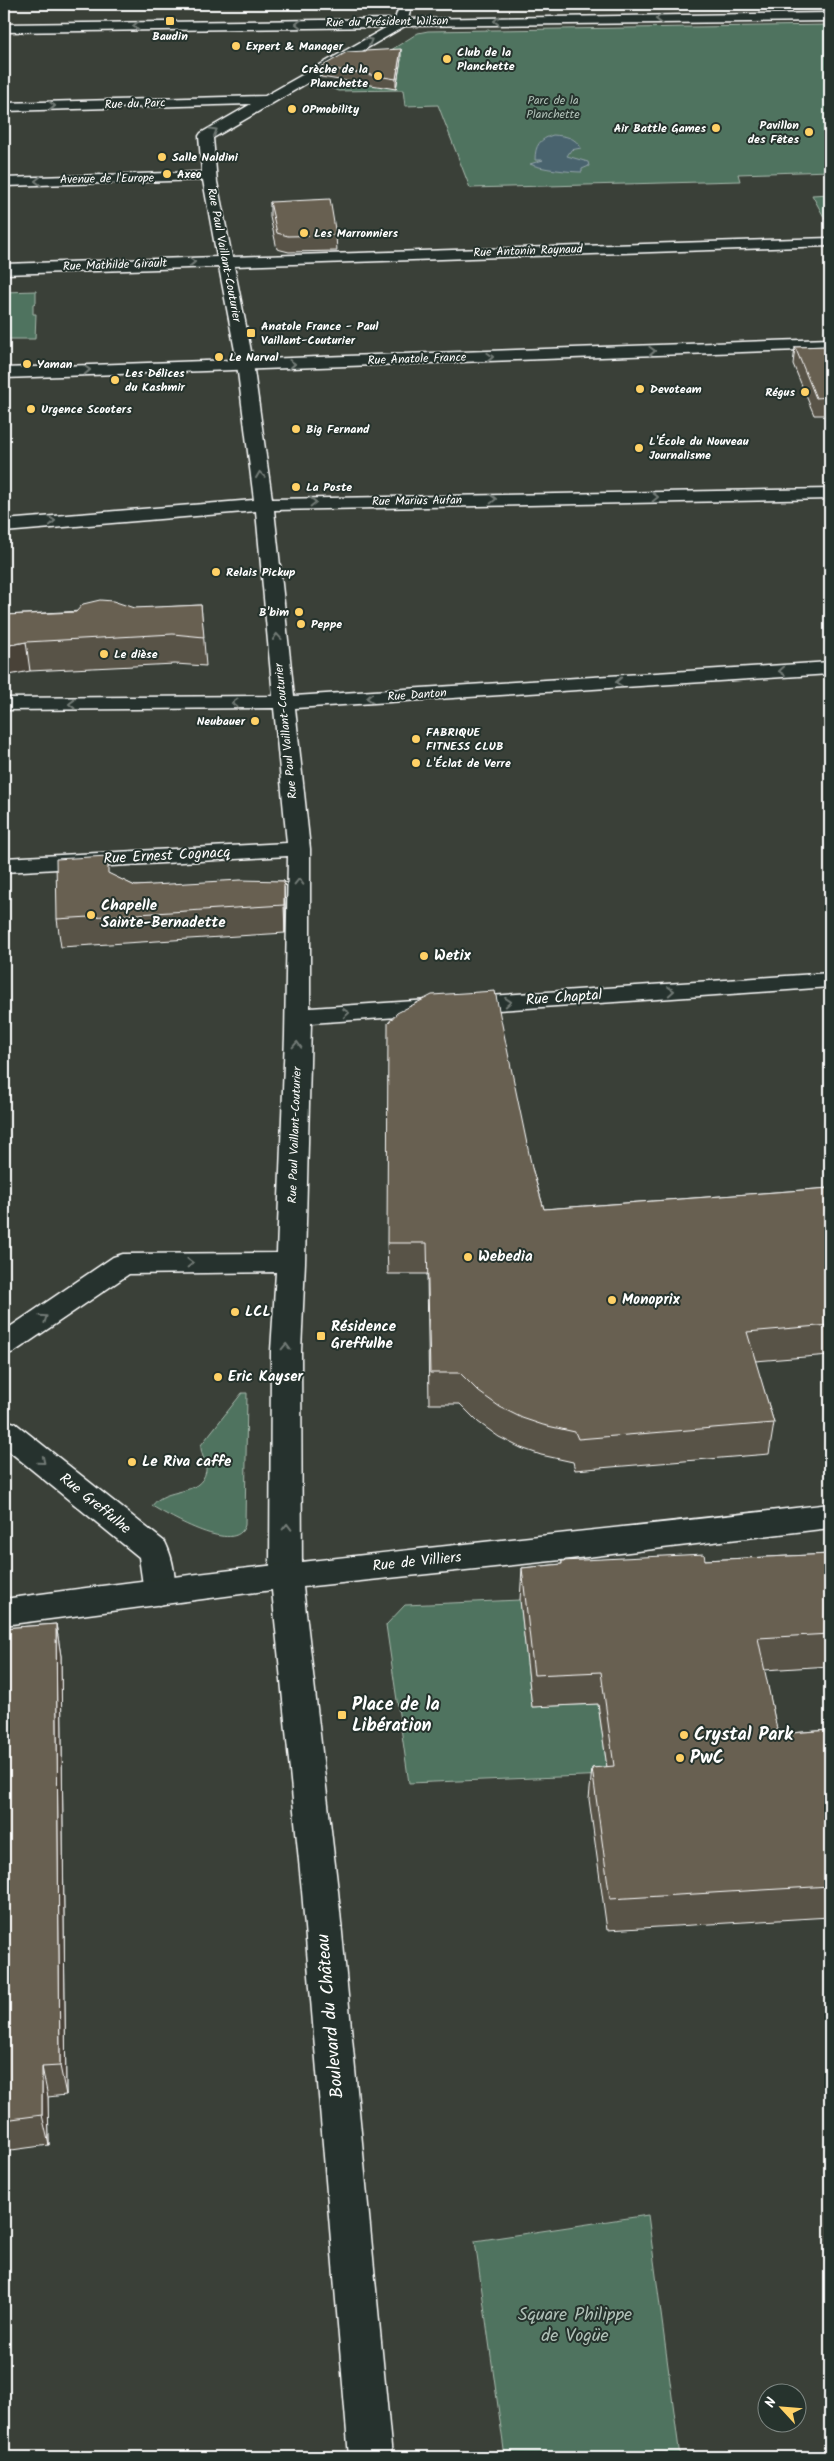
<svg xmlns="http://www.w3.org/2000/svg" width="834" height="2461" viewBox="0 0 834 2461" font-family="Kalam,sans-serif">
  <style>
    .green { fill: #50735e; stroke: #a8b9ae }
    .water { fill: #48646e; stroke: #91a2a8 }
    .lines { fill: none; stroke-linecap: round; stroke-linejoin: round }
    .street-casing { stroke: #fff; stroke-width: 3 }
    .secondary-casing { stroke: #fff; stroke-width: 3 }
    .street { fill: #26332d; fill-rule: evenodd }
    .secondary { fill: #26332d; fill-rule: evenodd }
    .wall { fill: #595346; stroke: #fff }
    .shaded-wall { fill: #494339; stroke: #fff }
    .building { fill: #686051; stroke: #fff }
    .oneway { stroke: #727a76 }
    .poi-dot { fill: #ffd166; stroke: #26332d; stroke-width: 2 }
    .labels { text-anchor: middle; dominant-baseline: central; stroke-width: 4; stroke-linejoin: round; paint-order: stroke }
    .far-street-label { font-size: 12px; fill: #fff; stroke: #26332d }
    .far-poi-label { font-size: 12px; font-weight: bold; fill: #fff; stroke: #26332d; text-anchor: start }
    .far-park-label { font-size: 12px; fill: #b0c0b7; stroke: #26332d }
    .street-label { font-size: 15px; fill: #fff; stroke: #26332d }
    .poi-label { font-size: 15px; font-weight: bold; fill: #fff; stroke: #26332d; text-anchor: start }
    .near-poi-label { font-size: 18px; font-weight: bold; fill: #fff; stroke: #26332d; text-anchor: start }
    .near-street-label { font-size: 18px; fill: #fff; stroke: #26332d }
    .near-park-label { font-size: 18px; fill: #b0c0b7; stroke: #26332d }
  </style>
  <rect width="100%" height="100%" fill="#3a4038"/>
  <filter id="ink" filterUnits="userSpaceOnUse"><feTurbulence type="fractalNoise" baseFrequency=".02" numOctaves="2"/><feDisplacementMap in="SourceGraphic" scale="10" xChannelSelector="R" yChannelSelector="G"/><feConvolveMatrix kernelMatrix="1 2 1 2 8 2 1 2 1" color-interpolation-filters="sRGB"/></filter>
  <g filter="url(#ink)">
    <path class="green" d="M830,25V171L738,174L740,181L470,188L438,105L405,106L403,90L338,91L331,88L418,33L428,31Z
      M830,194V228L812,195Z
      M36,291V303L33,304V314H36L35,339H4V292Z
      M242,1393H247L245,1525C237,1556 169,1516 152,1506C165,1486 200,1498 206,1471C207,1462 200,1454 201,1445Z
      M520,1600L532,1707L598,1704L608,1775L409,1783L386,1625L405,1605Z
      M648,2215L680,2457H505L475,2241Z"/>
    <path class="water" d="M553,135C566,136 575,137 581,148L571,150L567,156L588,162L589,166L582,169V172C571,172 540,169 530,164L543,160H535C535,145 540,139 553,135Z"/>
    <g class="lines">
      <defs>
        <path id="street" d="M400,4H412L408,19L830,13V21L405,26L213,138L217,182L232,257L830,238V246L234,266L252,356L272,499L830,489V499L274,510L294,696L830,662V674L295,708L310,849V1008L830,973V987L311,1023L305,1262L301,1351L302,1576L297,1585L286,1589L275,1585L270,1576L271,1351L276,1272L129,1274L14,1352L4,1355V1331L113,1257L123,1254L277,1253L285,1036L288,856L4,872V858L287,843L274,708L4,710V698L273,696L256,511L4,532V520L254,500L236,356L219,267L4,274V264L217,257L203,180L4,186V178L202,172L199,136L201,133L251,104L4,111V103L265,96L387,27L4,32V24L395,19Z
          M4,1420L15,1423L165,1542C173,1558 179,1586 171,1601L160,1605L149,1601L144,1592L139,1557L4,1447Z"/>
        <path id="secondary" d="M830,339V349L4,378V368Z
          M830,1504V1528L570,1559L303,1587L338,1891L392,2457H349L302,1891L272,1590L4,1625V1599C278,1561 555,1536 830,1504Z"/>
      </defs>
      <use href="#street" class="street-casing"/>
      <use href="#secondary" class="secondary-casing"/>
      <use href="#street" class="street"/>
      <use href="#secondary" class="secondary"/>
    </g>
    <path class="wall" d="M401,59L396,89L321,77V67Z
      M270,202L336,235L337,251L289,252L277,249L270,217Z
      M830,346V415H814L793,364L795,347Z
      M201,605L206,666L175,664L30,671L4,615Z
      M109,874L135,886L284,881L285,909V933L61,947L57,919Z
      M532,1168L544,1209L830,1188V1355L755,1361L774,1423L769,1454L575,1470L573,1462L541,1455L521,1448L499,1437L478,1422L460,1404H429L427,1274H388L387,1243Z
      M830,1554V1666L764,1670L778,1734L830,1730V1917L607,1930L589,1799L592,1768L607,1767L598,1704L532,1707L520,1600L522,1568L562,1564V1561L705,1560Z
      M56,1624L61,1656L66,2095L48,2097L49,2145L4,2151V1628Z"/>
    <path class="shaded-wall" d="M401,49V59L396,89V79Z
      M26,642L30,671L4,676V646Z
      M284,881L285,909V933L284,905Z
      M56,1624L61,1656L66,2095L60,2066Z
      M42,2067L48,2097L49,2145L42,2115Z"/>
    <path class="building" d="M401,49L396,79L321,67L347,52Z
      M330,199L336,235L288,236L277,233L270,202Z
      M830,346V397L816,398L795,347Z
      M100,600L113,601L134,608L201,605L204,637L173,634L26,642L4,646V615L76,612L83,604Z
      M108,856V873L135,886L240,880L284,881V905L57,919L56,859Z
      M495,991L532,1168L544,1209L830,1188V1325L747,1332L774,1423L578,1439L575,1432L543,1425L522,1418L500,1407L479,1392L460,1373H430L427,1243H387L388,1023L397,1013L432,995Z
      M704,1554L705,1560L830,1554V1634L758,1638L778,1734L830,1730V1886L610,1899L592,1768L614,1766L601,1672L534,1675L522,1568L562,1564V1561Z
      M56,1624L60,2066L42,2067V2115L4,2120V1628Z"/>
    <defs><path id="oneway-chevron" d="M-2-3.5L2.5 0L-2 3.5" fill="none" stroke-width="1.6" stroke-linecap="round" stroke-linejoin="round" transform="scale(1.25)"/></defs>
    <g class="oneway">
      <use href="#oneway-chevron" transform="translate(659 19) rotate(179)"/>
      <use href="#oneway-chevron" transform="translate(497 21) rotate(179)"/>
      <use href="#oneway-chevron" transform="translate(299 24) rotate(179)"/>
      <use href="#oneway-chevron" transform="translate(136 26) rotate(179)"/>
      <use href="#oneway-chevron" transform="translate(369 41) rotate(-30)"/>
      <use href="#oneway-chevron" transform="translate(52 106) rotate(-2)"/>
      <use href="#oneway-chevron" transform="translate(214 131) rotate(-31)"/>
      <use href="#oneway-chevron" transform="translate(38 181) rotate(179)"/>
      <use href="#oneway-chevron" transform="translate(192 262) rotate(-2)"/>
      <use href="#oneway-chevron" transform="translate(652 351) rotate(-2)"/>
      <use href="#oneway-chevron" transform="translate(490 357) rotate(-2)"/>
      <use href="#oneway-chevron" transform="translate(292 364) rotate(-2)"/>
      <use href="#oneway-chevron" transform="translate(87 370) rotate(-2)"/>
      <use href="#oneway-chevron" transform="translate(260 475) rotate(-98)"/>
      <use href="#oneway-chevron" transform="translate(655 497) rotate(-1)"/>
      <use href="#oneway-chevron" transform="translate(493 499) rotate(-1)"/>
      <use href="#oneway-chevron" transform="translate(313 502) rotate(-1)"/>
      <use href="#oneway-chevron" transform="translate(52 521) rotate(-5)"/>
      <use href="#oneway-chevron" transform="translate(277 637) rotate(-95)"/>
      <use href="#oneway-chevron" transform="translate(782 671) rotate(176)"/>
      <use href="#oneway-chevron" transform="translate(619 682) rotate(176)"/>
      <use href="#oneway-chevron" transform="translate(370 698) rotate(176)"/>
      <use href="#oneway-chevron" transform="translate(235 703) rotate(180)"/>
      <use href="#oneway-chevron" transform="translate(72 704) rotate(180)"/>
      <use href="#oneway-chevron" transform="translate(299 882) rotate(-89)"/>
      <use href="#oneway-chevron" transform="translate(671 991) rotate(-4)"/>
      <use href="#oneway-chevron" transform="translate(508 1002) rotate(-4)"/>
      <use href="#oneway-chevron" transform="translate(346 1013) rotate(-4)"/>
      <use href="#oneway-chevron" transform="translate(297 1045) rotate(-88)"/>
      <use href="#oneway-chevron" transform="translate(190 1263) rotate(-1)"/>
      <use href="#oneway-chevron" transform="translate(44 1318) rotate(-34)"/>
      <use href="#oneway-chevron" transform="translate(286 1347) rotate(-88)"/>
      <use href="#oneway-chevron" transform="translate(42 1461) rotate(39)"/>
      <use href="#oneway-chevron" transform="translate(287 1527) rotate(-89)"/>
    </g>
  </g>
  <g class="poi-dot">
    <rect x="165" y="16" width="10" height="10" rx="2.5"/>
    <circle cx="236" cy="46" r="5"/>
    <circle cx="447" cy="59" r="5"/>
    <circle cx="378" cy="76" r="5"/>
    <circle cx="292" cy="109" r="5"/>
    <circle cx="716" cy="128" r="5"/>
    <circle cx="809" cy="132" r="5"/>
    <circle cx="162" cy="157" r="5"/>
    <circle cx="167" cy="174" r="5"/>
    <circle cx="304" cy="233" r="5"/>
    <rect x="246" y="328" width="10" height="10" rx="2.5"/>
    <circle cx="219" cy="357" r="5"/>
    <circle cx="27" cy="364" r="5"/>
    <circle cx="115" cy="380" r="5"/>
    <circle cx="640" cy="389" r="5"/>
    <circle cx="805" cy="392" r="5"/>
    <circle cx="31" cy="409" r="5"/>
    <circle cx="296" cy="429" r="5"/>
    <circle cx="639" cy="448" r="5"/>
    <circle cx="296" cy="487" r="5"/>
    <circle cx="216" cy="572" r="5"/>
    <circle cx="299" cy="612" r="5"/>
    <circle cx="301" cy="624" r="5"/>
    <circle cx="104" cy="654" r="5"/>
    <circle cx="255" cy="721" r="5"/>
    <circle cx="416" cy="739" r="5"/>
    <circle cx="416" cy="763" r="5"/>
    <circle cx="91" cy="915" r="5"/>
    <circle cx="424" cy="956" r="5"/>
    <circle cx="468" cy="1257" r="5"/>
    <circle cx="612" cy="1300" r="5"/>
    <circle cx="235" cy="1312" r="5"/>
    <rect x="316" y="1331" width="10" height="10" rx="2.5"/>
    <circle cx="218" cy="1377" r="5"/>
    <circle cx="132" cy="1462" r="5"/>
    <rect x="337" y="1710" width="10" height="10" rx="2.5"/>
    <circle cx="684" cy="1735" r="5"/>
    <circle cx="680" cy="1758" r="5"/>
  </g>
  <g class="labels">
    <g class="far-street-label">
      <text transform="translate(387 22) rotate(-1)">Rue du Président Wilson</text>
      <text transform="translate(135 104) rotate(-2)">Rue du Parc</text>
      <text transform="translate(107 179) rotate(-1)">Avenue de l'Europe</text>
      <text transform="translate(528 251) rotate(-2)">Rue Antonin Raynaud</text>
      <text transform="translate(224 255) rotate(79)">Rue Paul Vaillant-Couturier</text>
      <text transform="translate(115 265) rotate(-2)">Rue Mathilde Girault</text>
      <text transform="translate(417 359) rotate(-2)">Rue Anatole France</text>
      <text transform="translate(417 501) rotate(-1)">Rue Marius Aufan</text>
      <text transform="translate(417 695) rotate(-4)">Rue Danton</text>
      <text transform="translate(286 731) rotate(-96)">Rue Paul Vaillant-Couturier</text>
      <text transform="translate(295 1135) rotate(-88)">Rue Paul Vaillant-Couturier</text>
    </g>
    <g class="far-poi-label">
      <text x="170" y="36" text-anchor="middle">Baudin</text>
      <text x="246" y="46">Expert &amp; Manager</text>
      <text x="457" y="52">Club de la<tspan x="457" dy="14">Planchette</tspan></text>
      <text x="368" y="69" text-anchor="end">Crèche de la<tspan x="368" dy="14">Planchette</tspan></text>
      <text x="302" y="109">OPmobility</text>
      <text x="799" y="125" text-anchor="end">Pavillon<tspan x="799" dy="14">des Fêtes</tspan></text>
      <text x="706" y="128" text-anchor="end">Air Battle Games</text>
      <text x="172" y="157">Salle Naldini</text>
      <text x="177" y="174">Axeo</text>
      <text x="314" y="233">Les Marronniers</text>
      <text x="261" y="326">Anatole France - Paul<tspan x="261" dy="14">Vaillant-Couturier</tspan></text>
      <text x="229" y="357">Le Narval</text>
      <text x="37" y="364">Yaman</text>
      <text x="125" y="373">Les Délices<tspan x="125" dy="14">du Kashmir</tspan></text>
      <text x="650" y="389">Devoteam</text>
      <text x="795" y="392" text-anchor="end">Régus</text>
      <text x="41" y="409">Urgence Scooters</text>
      <text x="306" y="429">Big Fernand</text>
      <text x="649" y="441">L'École du Nouveau<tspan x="649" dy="14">Journalisme</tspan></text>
      <text x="306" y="487">La Poste</text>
      <text x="226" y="572">Relais Pickup</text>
      <text x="289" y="612" text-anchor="end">B'bim</text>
      <text x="311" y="624">Peppe</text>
      <text x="114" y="654">Le dièse</text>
      <text x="245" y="721" text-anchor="end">Neubauer</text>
      <text x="426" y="732">FABRIQUE<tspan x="426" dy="14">FITNESS CLUB</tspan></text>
      <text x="426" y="763">L'Éclat de Verre</text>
    </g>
    <g class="far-park-label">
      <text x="553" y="100">Parc de la<tspan x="553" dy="14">Planchette</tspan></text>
    </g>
    <g class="street-label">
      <text transform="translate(167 856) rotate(-3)">Rue Ernest Cognacq</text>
      <text transform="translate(564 998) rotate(-4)">Rue Chaptal</text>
      <text transform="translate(95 1504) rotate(39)">Rue Greffulhe</text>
      <text transform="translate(417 1562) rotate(-6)">Rue de Villiers</text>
    </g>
    <g class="poi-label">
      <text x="101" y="906">Chapelle<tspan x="101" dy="17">Sainte-Bernadette</tspan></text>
      <text x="434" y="956">Wetix</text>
      <text x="478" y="1257">Webedia</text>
      <text x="622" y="1300">Monoprix</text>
      <text x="245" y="1312">LCL</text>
      <text x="331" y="1327">Résidence<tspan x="331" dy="17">Greffulhe</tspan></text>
      <text x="228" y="1377">Eric Kayser</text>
      <text x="142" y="1462">Le Riva caffe</text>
    </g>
    <g class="near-poi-label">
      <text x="352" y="1705">Place de la<tspan x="352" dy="21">Libération</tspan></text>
      <text x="694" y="1735">Crystal Park</text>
      <text x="690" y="1758">PwC</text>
    </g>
    <g class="near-street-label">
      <text transform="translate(331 2016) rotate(-95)">Boulevard du Château</text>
    </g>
    <g class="near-park-label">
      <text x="575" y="2315">Square Philippe<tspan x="575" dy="21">de Vogüe</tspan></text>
    </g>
  </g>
  <rect width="834" height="2461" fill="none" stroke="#26332d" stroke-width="20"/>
  <rect x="10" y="10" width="814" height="2441" fill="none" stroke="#fff" stroke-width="2" filter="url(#ink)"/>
  <g transform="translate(782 2408) rotate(296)"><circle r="24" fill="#26332d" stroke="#7d8581"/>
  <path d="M0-4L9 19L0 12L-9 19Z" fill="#ffd166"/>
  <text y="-8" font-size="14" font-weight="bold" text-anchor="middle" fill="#ffffff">N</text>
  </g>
</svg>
